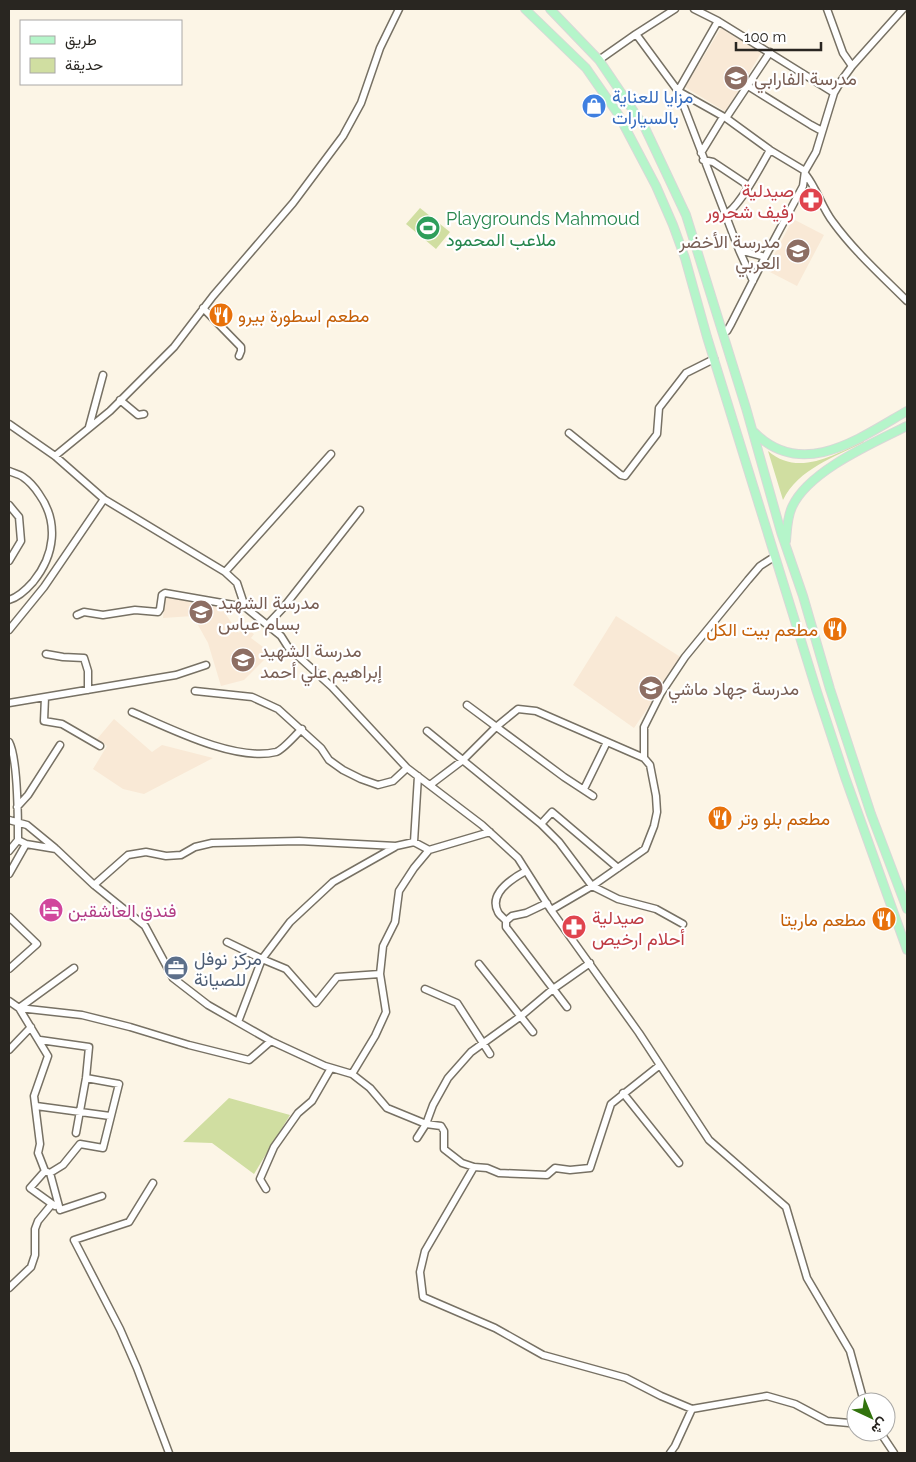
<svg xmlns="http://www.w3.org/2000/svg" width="916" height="1462" viewBox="0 0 916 1462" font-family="Raleway,Vazirmatn,sans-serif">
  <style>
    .education { fill: #f9e9d6 }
    .green { fill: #d0dea1 }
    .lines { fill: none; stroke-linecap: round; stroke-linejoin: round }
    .minor-casing { stroke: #777164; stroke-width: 9 }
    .major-casing { stroke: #d8d8d7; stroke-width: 10 }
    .minor { stroke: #fff; stroke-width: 6 }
    .major { stroke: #b5f5ca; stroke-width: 8 }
    .labels { text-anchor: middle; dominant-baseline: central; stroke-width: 4.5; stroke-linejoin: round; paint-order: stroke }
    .education-label { font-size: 18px; fill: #785e54; stroke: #fff; text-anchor: start }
    .shop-label { font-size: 18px; fill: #366cbe; stroke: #fff; text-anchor: start }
    .health-label { font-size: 18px; fill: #be3a42; stroke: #fff; text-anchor: end }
    .leisure-label { font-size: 18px; fill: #27864d; stroke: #fff; text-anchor: start }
    .food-label { font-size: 18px; fill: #c56008; stroke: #fff; text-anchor: start }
    .hotel-label { font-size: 18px; fill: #b23c85; stroke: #fff; text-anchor: start }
    .service-label { font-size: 18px; fill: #4e5e75; stroke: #fff; text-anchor: start }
  </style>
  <rect width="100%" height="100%" fill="#fcf5e6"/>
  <path class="education" d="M721,28L761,53L726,112L685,87Z
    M793,219L824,235L797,286L766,270Z
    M165,594L219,605L239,633L243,627L254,634L251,638L271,653L244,680L221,686L208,643L193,616L163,618Z
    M616,616L682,658L634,728L573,685Z
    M114,719L152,752L162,745L213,758L144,794L123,789L93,769L107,746L97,739Z"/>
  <path class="green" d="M420,208L450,232L436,249L406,224Z
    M864,441V442C835,457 798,469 783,500L768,451C798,477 834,455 864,441Z
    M229,1098L290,1115L254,1174L212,1143L183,1142Z"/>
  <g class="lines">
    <defs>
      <path id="minor" d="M694,9L718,21L834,93
        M827,9L843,53L852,66
        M718,21L678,91L726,118L770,150L805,171
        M636,34L678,91L739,250L753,281
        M599,60L636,34L675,9
        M748,86L811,125L822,131
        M726,118L770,52
        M701,153L723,117
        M703,160L713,162L749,186
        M806,175C817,189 822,208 833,222C854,251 882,276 907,301
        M725,214C738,210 762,164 770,150
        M739,250L765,257
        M203,308L241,347V351L239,356
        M723,332L727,331L731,324L765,257L803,186L805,171L816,152L834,93L841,81L852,66L903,9
        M120,400L138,415L144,414
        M9,424L55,456L104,499L225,572L237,583L245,607L281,636L288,647L332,687L407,768L482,825L518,858L551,910
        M89,427L103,375
        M569,433L621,475L625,476L657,434L659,408L686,373L714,359
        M55,456L110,411L174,347L213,296L293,203L343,136L361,103L380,48L399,9
        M9,471C13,473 19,474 23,477C29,481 35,488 39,494C59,522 55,555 33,582C26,590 19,597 9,600
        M9,505L19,517L21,541L9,561
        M774,557L760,566L748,580L685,657L661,693L644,727V758L650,765L656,796L657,812L654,826L645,849L592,886L551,910L639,1033L709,1140L786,1207L807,1278L850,1351L864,1402
        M225,572L331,454
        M77,615L84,612L103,615L135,610L158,612L160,609L162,595L165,593L245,607
        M267,625L283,608L360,510
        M9,630L44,587L104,499
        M46,654L63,657L84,658L88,671V690
        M195,691L252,697L278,709L321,748L329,760L343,770L361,779L378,785L393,781L407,768
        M45,697L44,721L62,724L100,746
        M9,703L176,675L206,665
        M467,705L564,777L593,796
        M132,712C169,728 235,762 276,752C283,750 296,734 302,729
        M427,731L541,824L559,842L592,886L618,899L656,909L683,924
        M9,742C18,758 18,819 18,840L9,851
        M430,785L463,760L496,727L518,709L536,711L644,758
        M584,789L607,742
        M17,807L28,795L60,745
        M9,820L27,825L55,848
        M541,824L552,812L618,868
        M18,840L26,844L56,849L94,885L145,926L173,978L208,1005L271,1041L325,1066L352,1074L370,1088L387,1108L426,1124L441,1126L444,1131V1149L462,1163L474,1167L425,1251L420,1272L423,1297L495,1328L543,1355L626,1378L661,1396L692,1409L767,1396L795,1404L827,1421L849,1423L856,1420
        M414,842L418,776
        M526,871C513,878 488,893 498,912C499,915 504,918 506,921V927L567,1007
        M9,874L26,844
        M94,885L128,855L146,852L166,856L181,855L195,847L212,843L299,841L396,846L414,842L429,850L490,832
        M9,917L37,944L9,969
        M506,921L512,916L526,913L547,903
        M227,942L262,959L286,969L316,1003L337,977L380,974
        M479,964L533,1032
        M425,989L457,1003L490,1054
        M9,1001L19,1008L82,1015L130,1027L189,1045L249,1060L271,1041
        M238,1022L262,959L290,922L333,882L395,847
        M40,1040L89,1047L86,1078L76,1133
        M9,1050L31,1027
        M352,1074L375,1036L386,1012L380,974L383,946L395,922L399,891L414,868L429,850
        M623,1093L679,1163
        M36,1106L110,1116
        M417,1138L426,1124L433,1105L448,1078L471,1052L521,1016L553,989L590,963
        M474,1167L487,1168L499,1173L547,1175L555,1168L570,1170L590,1168L611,1104L660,1065
        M45,1171L30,1188L55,1206
        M50,1173L45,1171L38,1153L40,1144L34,1096L48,1056L19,1008L74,968
        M153,1183L129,1222L74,1240L120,1329L137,1368L169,1453
        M266,1189L260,1179L274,1147L298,1113L312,1101L331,1068
        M60,1210L50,1173L63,1165L80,1144L103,1148L119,1084L86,1078
        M60,1210L102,1196
        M9,1288L31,1267L35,1255V1229L38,1221L52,1204
        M880,1432L894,1453
        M670,1453L675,1446L692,1409"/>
      <path id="major" d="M525,9L586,68L618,114L656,186L673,225L685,258L707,337L817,692L845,777L907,950
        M550,9L599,60L645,128L686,215L746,408L781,532L803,596L830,689L871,814L907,909
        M754,432C802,481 860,438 907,411
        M786,541C787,530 787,518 792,507C808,471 873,443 907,426"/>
    </defs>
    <use href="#minor" class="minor-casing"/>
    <use href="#major" class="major-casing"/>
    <use href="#minor" class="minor"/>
    <use href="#major" class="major"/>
  </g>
  <defs>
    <symbol id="school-disc" viewBox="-11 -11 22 22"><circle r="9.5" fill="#8d6e63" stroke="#fff"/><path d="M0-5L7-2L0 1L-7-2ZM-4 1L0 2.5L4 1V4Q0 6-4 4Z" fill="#fff"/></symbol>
    <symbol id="shop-disc" viewBox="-11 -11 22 22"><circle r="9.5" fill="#3f7fe0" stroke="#fff"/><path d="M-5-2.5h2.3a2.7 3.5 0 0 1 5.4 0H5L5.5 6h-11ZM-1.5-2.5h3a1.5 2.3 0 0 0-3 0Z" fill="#fff"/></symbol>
    <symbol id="pharmacy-disc" viewBox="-11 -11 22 22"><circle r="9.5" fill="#e0444e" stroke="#fff"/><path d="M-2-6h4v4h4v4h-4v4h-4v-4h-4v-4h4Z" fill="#fff"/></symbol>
    <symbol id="stadium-disc" viewBox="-11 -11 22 22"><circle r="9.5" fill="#2e9e5b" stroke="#fff"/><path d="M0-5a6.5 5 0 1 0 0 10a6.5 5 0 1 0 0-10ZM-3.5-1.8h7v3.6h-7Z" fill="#fff"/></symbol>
    <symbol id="restaurant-disc" viewBox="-11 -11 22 22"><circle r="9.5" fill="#e8710a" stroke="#fff"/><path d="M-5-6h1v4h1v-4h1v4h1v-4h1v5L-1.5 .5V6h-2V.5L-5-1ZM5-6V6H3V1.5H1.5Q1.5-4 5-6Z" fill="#fff"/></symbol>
    <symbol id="hotel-disc" viewBox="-11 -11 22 22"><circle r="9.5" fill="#d1479c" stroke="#fff"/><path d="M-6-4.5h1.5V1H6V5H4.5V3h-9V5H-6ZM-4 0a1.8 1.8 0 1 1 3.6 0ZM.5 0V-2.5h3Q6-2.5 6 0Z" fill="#fff"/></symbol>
    <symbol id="office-disc" viewBox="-11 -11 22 22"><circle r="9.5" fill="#5c6f8a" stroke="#fff"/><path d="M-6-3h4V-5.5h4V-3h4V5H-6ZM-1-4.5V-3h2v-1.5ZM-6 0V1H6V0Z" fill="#fff"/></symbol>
  </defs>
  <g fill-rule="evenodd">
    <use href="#school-disc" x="722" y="64" width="28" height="28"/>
    <use href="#shop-disc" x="580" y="92" width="28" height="28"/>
    <use href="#pharmacy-disc" x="797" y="186" width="28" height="28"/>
    <use href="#stadium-disc" x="414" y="214" width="28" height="28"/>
    <use href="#school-disc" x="784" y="237" width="28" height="28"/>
    <use href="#restaurant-disc" x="207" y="301" width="28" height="28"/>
    <use href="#school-disc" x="187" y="598" width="28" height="28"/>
    <use href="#restaurant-disc" x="821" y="615" width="28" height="28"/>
    <use href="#school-disc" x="229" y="646" width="28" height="28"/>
    <use href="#school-disc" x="637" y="674" width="28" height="28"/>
    <use href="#restaurant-disc" x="706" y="804" width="28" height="28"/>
    <use href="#hotel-disc" x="37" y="896" width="28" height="28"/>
    <use href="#restaurant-disc" x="870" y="905" width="28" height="28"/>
    <use href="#pharmacy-disc" x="560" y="913" width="28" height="28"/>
    <use href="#office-disc" x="162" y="954" width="28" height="28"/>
  </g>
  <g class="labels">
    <g class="education-label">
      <text x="754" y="78">مدرسة الفارابي</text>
      <text x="780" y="241" text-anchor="end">مدرسة الأخضر<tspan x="780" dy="21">العربي</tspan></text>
      <text x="218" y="602">مدرسة الشهيد<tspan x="218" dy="21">بسام عباس</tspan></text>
      <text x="260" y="650">مدرسة الشهيد<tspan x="260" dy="21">إبراهيم علي أحمد</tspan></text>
      <text x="668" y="688">مدرسة جهاد ماشي</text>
    </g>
    <g class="shop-label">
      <text x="612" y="96">مزايا للعناية<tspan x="612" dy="21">بالسيارات</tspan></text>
    </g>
    <g class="health-label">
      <text x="794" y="190">صيدلية<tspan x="794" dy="21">رفيف شحرور</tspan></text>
      <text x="592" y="917" text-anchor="start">صيدلية<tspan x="592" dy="21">أحلام ارخيص</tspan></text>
    </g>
    <g class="leisure-label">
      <text x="446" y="218">Playgrounds Mahmoud<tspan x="446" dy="21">ملاعب المحمود</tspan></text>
    </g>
    <g class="food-label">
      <text x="238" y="315">مطعم اسطورة بيرو</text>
      <text x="818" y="629" text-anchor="end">مطعم بيت الكل</text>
      <text x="738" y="818">مطعم بلو وتر</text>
      <text x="866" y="919" text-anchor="end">مطعم ماريتا</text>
    </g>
    <g class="hotel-label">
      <text x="68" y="910">فندق العاشقين</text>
    </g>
    <g class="service-label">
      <text x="194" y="958">مركز نوفل<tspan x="194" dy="21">للصيانة</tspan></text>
    </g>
  </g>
  <rect width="916" height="1462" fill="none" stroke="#292621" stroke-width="20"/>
  <rect x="20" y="20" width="162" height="65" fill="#ffffff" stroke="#a9a8a6"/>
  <rect x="30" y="36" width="25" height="8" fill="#b5f5ca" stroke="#a9a8a6"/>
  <text x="65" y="45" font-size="15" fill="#292621">طريق</text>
  <rect x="30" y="58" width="25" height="15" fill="#d0dea1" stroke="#a9a8a6"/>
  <text x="65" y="70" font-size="15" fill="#292621">حديقة</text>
  <g transform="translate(871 1417) rotate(136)"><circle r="24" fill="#ffffff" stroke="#a9a8a6"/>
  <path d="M0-4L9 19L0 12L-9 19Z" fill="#32730d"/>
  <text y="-8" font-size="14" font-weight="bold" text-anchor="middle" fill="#292621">ش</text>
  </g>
  <path d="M736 42v8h85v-8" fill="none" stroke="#292621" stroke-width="2.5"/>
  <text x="744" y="42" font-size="15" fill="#292621" stroke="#ffffff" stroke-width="4" paint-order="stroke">100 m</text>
</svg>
